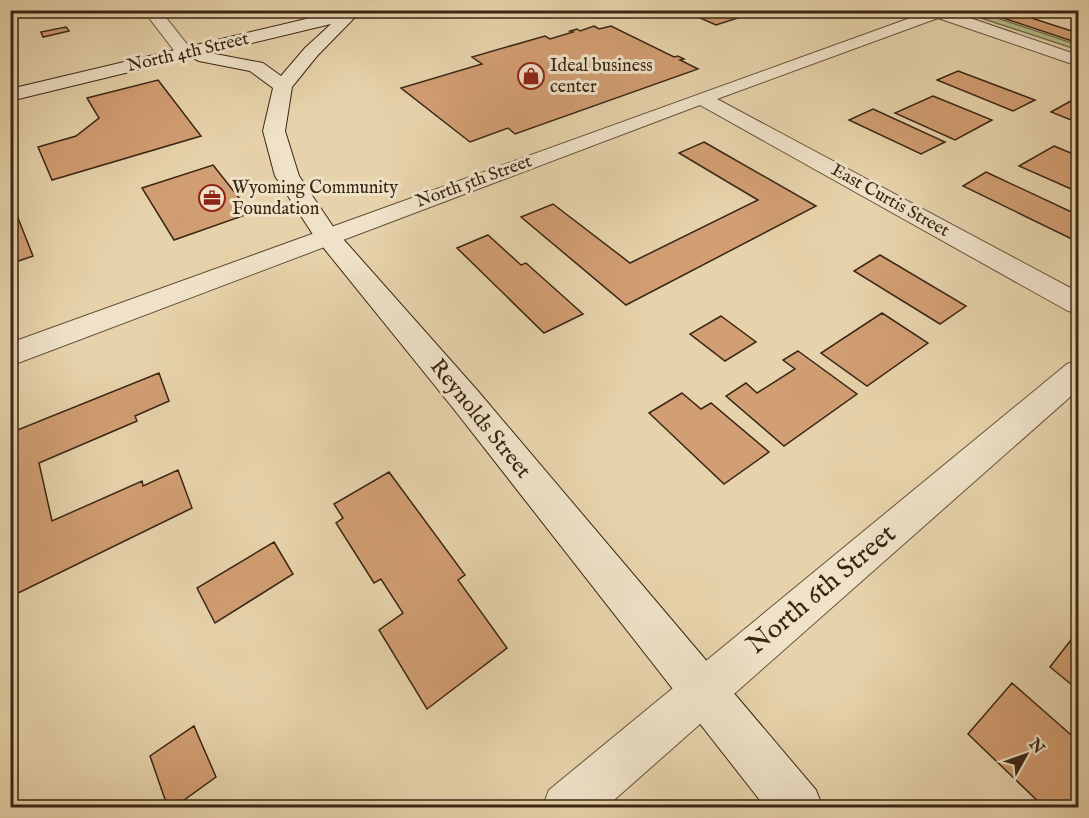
<svg xmlns="http://www.w3.org/2000/svg" width="1089" height="818" viewBox="0 0 1089 818" font-family="'IM FELL English',serif">
  <style>
    .green { fill: #b5bc89; stroke: #78714e; stroke-width: 1.5 }
    .building { fill: #d29e73; stroke: #3a2614; stroke-width: 1.5 }
    .lines { fill: none; stroke-linecap: round; stroke-linejoin: round }
    .street-casing { stroke: #65513a; stroke-width: 2 }
    .secondary-casing { stroke: #3a2614; stroke-width: 2 }
    .street { fill: #efe2c8; fill-rule: evenodd }
    .secondary { fill: #efe2c8; fill-rule: evenodd }
    .labels { text-anchor: middle; dominant-baseline: central; stroke-width: 6; stroke-linejoin: round; paint-order: stroke }
    .far-street-label { font-size: 18px; fill: #3a2614; stroke: #efe2c8 }
    .far-poi-label { font-size: 18px; fill: #3a2614; stroke: #efe2c8; text-anchor: start }
    .street-label { font-size: 22px; fill: #3a2614; stroke: #efe2c8 }
    .near-street-label { font-size: 27px; fill: #3a2614; stroke: #efe2c8 }
  </style>
  <rect width="100%" height="100%" fill="#e7d3ab"/>
  <filter id="stains"><feTurbulence type="fractalNoise" baseFrequency=".00333" numOctaves="4"/><feColorMatrix values="0 0 0 0 .2 0 0 0 0 .09 0 0 0 0 .02 0 0 0 .5 -.17"/></filter>
  <radialGradient id="worn" r=".72"><stop offset=".6" stop-color="#630" stop-opacity="0"/><stop offset="1" stop-color="#630" stop-opacity=".3"/></radialGradient>
  <path class="green" d="M981,18H997L1078,45V50Z"/>
  <path class="building" d="M10,10H27L30,15L10,19Z
    M682,10H742L750,14L716,25Z
    M1013,12L1078,33V43L1000,17Z
    M594,26L599,29L611,26L674,57L678,56L684,59L680,60L698,69L515,134L508,128L470,142L401,88L482,64L472,57L545,36L550,39L573,32L570,31L577,29L580,31Z
    M66,27L69,31L43,37L41,32Z
    M958,71L1035,100L1013,111L937,80Z
    M158,80L201,136L52,180L38,147L76,136L99,118L87,98Z
    M933,96L992,120L955,140L895,113Z
    M1078,97V116L1071,120L1051,112Z
    M873,109L945,142L921,154L849,120Z
    M704,142L816,206L626,305L521,217L553,204L630,263L758,200L679,153Z
    M1054,146L1078,156V192L1019,166Z
    M213,165L251,213L174,240L142,188Z
    M986,172L1078,215V242L963,186Z
    M14,208L33,256L10,264V209Z
    M488,235L521,265L526,263L583,314L544,333L457,248Z
    M880,255L966,306L940,324L854,271Z
    M882,313L928,343L867,386L821,353Z
    M721,316L756,342L725,361L690,334Z
    M798,351L857,394L784,446L726,396L746,383L757,393L795,369L783,360Z
    M159,373L169,401L135,416L137,421L39,463L52,521L142,481L143,486L178,470L192,508L10,597V433Z
    M682,393L701,409L711,403L769,452L724,484L649,413Z
    M389,472L465,575L458,580L507,648L427,709L379,630L403,613L381,579L374,583L336,523L343,518L334,504Z
    M274,542L293,574L215,623L197,588Z
    M1078,631V690L1050,667Z
    M1012,683L1078,741V808H1045L968,734Z
    M194,726L216,777L173,808H168L150,756Z"/>
  <g class="lines">
    <defs>
      <path id="street" d="M143,10H160L194,53L191,57H179Z
        M922,10H947L1078,55V66L938,18L717,99L1078,292V313L1068,311L700,105L10,366V343L924,13Z
        M1078,360V390L605,808H542L549,790L1067,364Z"/>
      <path id="secondary" d="M344,10H362L317,56L292,87L285,131L299,176L336,231L477,390L816,790L823,808H766L453,408L314,236L275,176L263,131L273,88L250,71L199,61L191,57L10,101V89ZM331,24L305,48L281,76L263,63L210,53Z"/>
    </defs>
    <use href="#street" class="street-casing"/>
    <use href="#secondary" class="secondary-casing"/>
    <use href="#street" class="street"/>
    <use href="#secondary" class="secondary"/>
  </g>
  <defs>
    <symbol id="shop-ring" viewBox="-11 -11 22 22"><circle r="9.5" fill="#efe2c8" stroke="#8f2418" stroke-width="1.5"/><path d="M-5-2.5h2.3a2.7 3.5 0 0 1 5.4 0H5L5.5 6h-11ZM-1.5-2.5h3a1.5 2.3 0 0 0-3 0Z" fill="#8f2418"/></symbol>
    <symbol id="office-ring" viewBox="-11 -11 22 22"><circle r="9.5" fill="#efe2c8" stroke="#8f2418" stroke-width="1.5"/><path d="M-6-3h4V-5.5h4V-3h4V5H-6ZM-1-4.5V-3h2v-1.5ZM-6 0V1H6V0Z" fill="#8f2418"/></symbol>
  </defs>
  <g fill-rule="evenodd">
    <use href="#shop-ring" x="516" y="61" width="30" height="30"/>
    <use href="#office-ring" x="197" y="183" width="30" height="30"/>
  </g>
  <g class="labels">
    <g class="far-street-label">
      <text transform="translate(188 53) rotate(-13)">North 4th Street</text>
      <text transform="translate(474 182) rotate(-20)">North 5th Street</text>
      <text transform="translate(890 201) rotate(29)">East Curtis Street</text>
    </g>
    <g class="far-poi-label">
      <text x="550" y="66">Ideal business<tspan x="550" dy="21">center</tspan></text>
      <text x="232" y="188">Wyoming Community<tspan x="232" dy="21">Foundation</tspan></text>
    </g>
    <g class="street-label">
      <text transform="translate(480 419) rotate(51)">Reynolds Street</text>
    </g>
    <g class="near-street-label">
      <text transform="translate(822 590) rotate(-40)">North 6th Street</text>
    </g>
  </g>
  <rect width="1089" height="818" fill="none" stroke="#e7d3ab" stroke-width="36"/>
  <rect x="12" y="12" width="1065" height="794" fill="none" stroke="#3a2614" stroke-width="3"/>
  <rect x="18" y="18" width="1053" height="782" fill="none" stroke="#3a2614" stroke-width="1.5"/>
  <g transform="translate(1026 755) rotate(50)" stroke="#efe2c8" stroke-width="4.5" paint-order="stroke">
  <path d="M0-4.5L10 22L0 15L-10 22Z" fill="#3a2614"/>
  <text y="-9" font-size="16" font-weight="bold" text-anchor="middle" fill="#3a2614">N</text>
  </g>
  <rect width="100%" height="100%" filter="url(#stains)"/>
  <rect width="100%" height="100%" fill="url(#worn)"/>
</svg>
